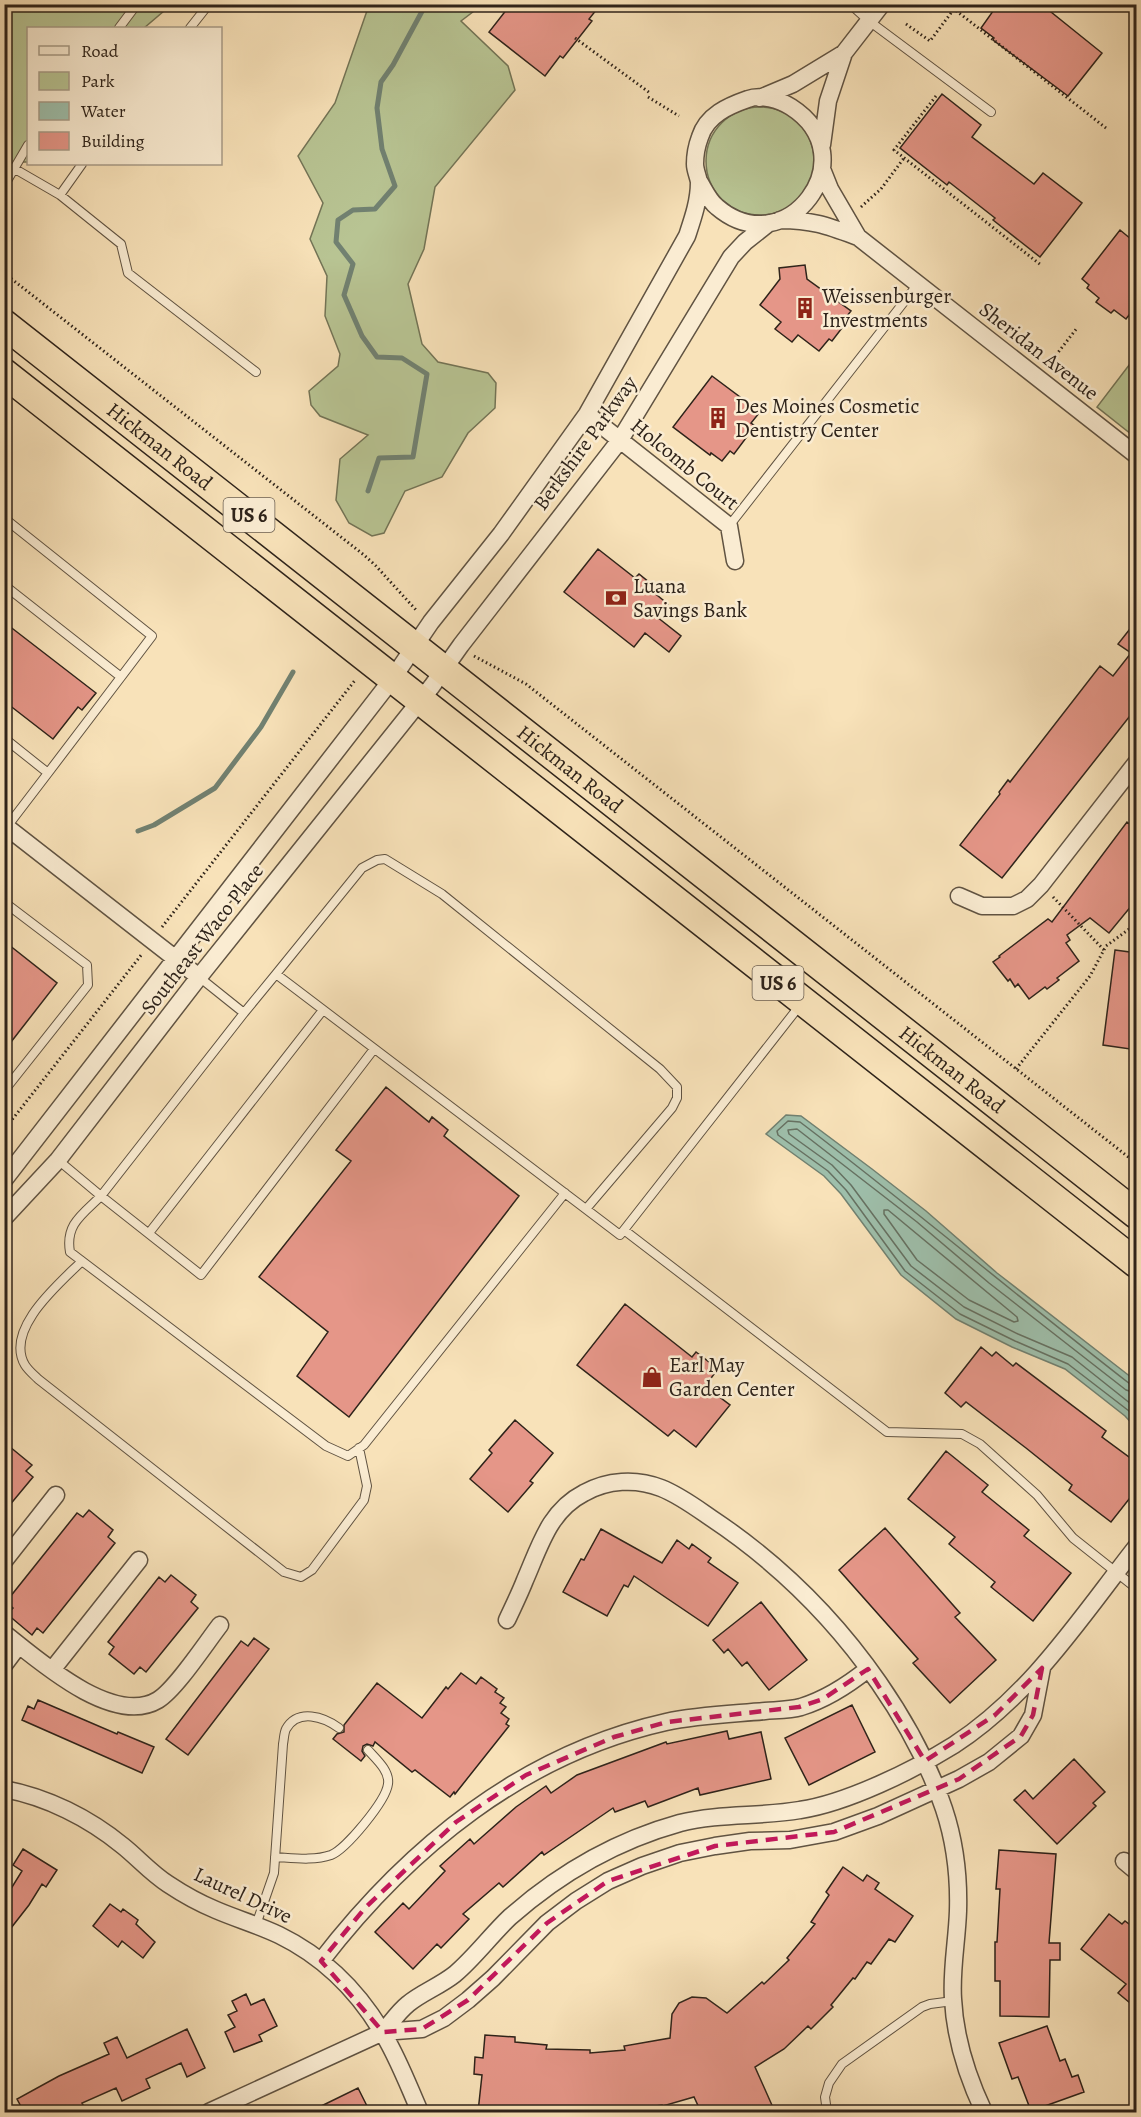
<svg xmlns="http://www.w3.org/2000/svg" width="1141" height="2117" viewBox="0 0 1141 2117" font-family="Alegreya,serif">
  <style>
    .green { fill: #b8c493; stroke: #737456; stroke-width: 1.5 }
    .water { fill: #9ebfab; stroke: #718171; stroke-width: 1.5 }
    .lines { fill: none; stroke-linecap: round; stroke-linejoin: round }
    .shore { stroke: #667162; stroke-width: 1.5 }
    .stream { stroke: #718171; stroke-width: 5 }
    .building { fill: #e59688; stroke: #2e231a; stroke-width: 1.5 }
    .service-casing { stroke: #605342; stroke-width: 10 }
    .minor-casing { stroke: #605342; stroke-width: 19 }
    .trunk-casing { stroke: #2e231a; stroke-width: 31 }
    .path { stroke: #2e231a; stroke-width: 3; stroke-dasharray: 1.5 3; stroke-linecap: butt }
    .service { stroke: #faecd2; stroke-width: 8 }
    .minor { stroke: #faecd2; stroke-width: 16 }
    .trunk { stroke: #f8e2b9; stroke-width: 28 }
    .marked { fill: none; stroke: #c2185b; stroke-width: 4.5; stroke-dasharray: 12 8; stroke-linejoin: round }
    .labels { text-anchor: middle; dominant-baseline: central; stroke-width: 5; stroke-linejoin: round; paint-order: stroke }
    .shield { fill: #faecd2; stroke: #6b5f51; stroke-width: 1.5 }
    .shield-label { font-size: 20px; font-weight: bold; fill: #2e231a }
    .poi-label { font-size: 21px; fill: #2e231a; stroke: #faecd2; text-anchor: start }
    .street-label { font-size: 21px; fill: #2e231a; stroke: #faecd2 }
  </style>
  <rect width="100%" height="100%" fill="#f8e2b9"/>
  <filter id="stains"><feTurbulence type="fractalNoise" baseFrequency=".00333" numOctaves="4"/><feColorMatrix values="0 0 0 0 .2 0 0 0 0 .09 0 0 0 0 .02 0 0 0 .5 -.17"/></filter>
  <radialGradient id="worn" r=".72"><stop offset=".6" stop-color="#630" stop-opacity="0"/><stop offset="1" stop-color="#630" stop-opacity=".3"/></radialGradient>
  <path class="green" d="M5,5H171L144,28H28V162H17L5,177Z
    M369,5H482L461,21L508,66L515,90L435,187L424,249L408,284L422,344L438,362L488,373L496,383L495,408L468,433L442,477L405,491L384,533L372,536L349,523L336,500L340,459L368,435L320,416L311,405L309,391L338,366L340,354L325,316L327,276L310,239L323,203L298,156L335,103Z
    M1136,40V184L1130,47Z
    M706 161a54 54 0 1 1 108 0a54 54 0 1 1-108 0Z
    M1136,356V438L1097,407Z"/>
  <path class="water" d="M786,1115L801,1116L872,1169L926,1211L997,1273L1136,1381V1428L1125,1416L1065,1369L1012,1347L956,1319L901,1275L841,1194L824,1176L766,1134Z"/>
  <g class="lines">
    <path class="shore" d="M884,1210H888L1017,1317L1018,1321L1014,1322L969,1300L917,1260L884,1214Z
      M1136,1385L1130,1384C1019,1298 912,1207 800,1122L788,1121L777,1131L778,1135L828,1171L846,1190L905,1271L960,1314L1015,1341L1068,1364L1129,1411L1136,1419
      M1136,1393L1126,1390L989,1283L917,1222L797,1129L788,1130L789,1134L832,1165L851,1185L911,1266L964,1307L1018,1334L1072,1357L1136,1408"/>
    <path class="stream" d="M368,491L379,458L413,457L427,374L402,358L377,357L362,336L344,295L353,264L336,242L338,220L353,210L375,209L395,186L382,149L377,108L381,82L393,65L426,4
      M138,831L154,825L215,788L261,727L293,672"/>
  </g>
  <path class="building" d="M511,4H601L589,19L592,21L563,58L560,56L545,76L489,32Z
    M998,4H1041L1102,53L1068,96L993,40L994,38L981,28Z
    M942,94L981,125L972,137L1034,184L1043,173L1082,203L1040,257L993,220L995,218L949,182L947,185L900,148Z
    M1120,230L1137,244V321L1129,315L1126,319L1114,310L1111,313L1096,302L1099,298L1087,288L1089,285L1082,279Z
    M805,265L807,279L851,311L839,326L842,328L832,341L829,339L819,351L798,335L792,342L775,329L781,322L760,305L780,279L779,268Z
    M712,376L760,412L751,423L755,426L734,454L730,451L722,461L711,453L710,455L673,427Z
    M598,549L635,578L639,574L650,583L647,587L668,604L657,617L681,636L669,652L645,633L634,647L564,592Z
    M1137,620V707L1002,878L960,845L1000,794L999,792L1008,780L1010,782L1100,666L1113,676L1131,653L1118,644Z
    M4,622L96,693L82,710L78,707L53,739L4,701Z
    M1127,822L1137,830V899L1109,933L1090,918L1067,935L1070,940L1066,943L1079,961L1057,978L1059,980L1047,989L1045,987L1029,999L1018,984L1015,987L1010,979L1008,981L993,962L1000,957L999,956L1048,919L1052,922Z
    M4,941L57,983L4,1051Z
    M1115,950L1137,953V1050L1103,1045Z
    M386,1087L429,1122L432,1117L448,1130L444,1136L519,1196L349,1417L297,1376L328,1332L259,1277L351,1161L336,1150Z
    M625,1304L692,1357L696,1352L718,1369L705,1386L730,1405L696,1447L674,1430L668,1436L577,1365Z
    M981,1347L992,1356L996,1352L1013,1366L1016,1363L1106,1431L1102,1437L1137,1463V1489L1111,1522L1069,1490L1072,1485L1026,1448L966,1402L961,1407L945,1393Z
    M515,1420L553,1453L530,1481L533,1483L508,1512L470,1479L492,1453L489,1450Z
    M4,1442L32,1465L26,1471L33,1477L4,1512Z
    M946,1451L988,1485L982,1492L1029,1530L1024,1536L1071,1573L1033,1621L991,1587L995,1582L949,1544L955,1537L908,1499Z
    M89,1510L113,1530L108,1537L115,1543L43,1633L37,1628L32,1635L7,1614L13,1608L6,1602L77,1513L83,1517Z
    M885,1528L960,1613L955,1617L996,1660L950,1703L913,1663L918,1659L839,1570Z
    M601,1529L662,1563L677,1540L689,1549L692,1544L711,1558L708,1562L738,1583L708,1626L634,1576L628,1587L624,1585L607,1616L563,1592L581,1559L584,1560Z
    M171,1575L196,1595L191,1602L198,1608L146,1672L140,1667L134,1674L109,1654L114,1647L108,1642L159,1577L165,1582Z
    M761,1602L807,1660L769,1690L747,1662L742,1666L728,1649L724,1653L713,1640Z
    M254,1638L269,1649L188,1755L166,1739L241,1641L248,1646Z
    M461,1673L476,1684L481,1677L497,1689L495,1692L504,1698L500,1703L506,1707L501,1713L509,1719L506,1724L509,1726L455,1794L454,1792L450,1797L415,1770L412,1772L375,1742L373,1746L367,1744L363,1746L362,1751L365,1756L361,1761L333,1739L337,1734L344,1732V1725L377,1683L422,1718L446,1687L448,1689Z
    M38,1700L117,1734L118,1732L154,1747L142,1773L22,1720L28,1706L34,1709Z
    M852,1705L875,1752L809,1785L785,1738Z
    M727,1731L729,1739L761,1732L771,1779L700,1795L698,1788L648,1807L645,1801L615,1812L613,1808L544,1855L542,1852L503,1887L499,1883L463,1914L469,1919L441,1948L437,1944L413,1969L375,1932L403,1903L409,1909L445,1871L440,1866L470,1839L474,1844L516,1807L546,1786L551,1793L577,1775L666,1742L667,1744Z
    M1074,1759L1105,1792L1093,1803L1096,1806L1057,1844L1014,1800L1025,1790L1033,1799Z
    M23,1849L57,1870L46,1887L42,1884L29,1905L4,1937V1900L22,1871L13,1865Z
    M999,1850L1056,1854L1049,1943H1060V1960H1050L1049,2017L1000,2016V1981H995V1942H997L1000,1889H996Z
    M843,1867L863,1881L867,1875L879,1883L875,1889L913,1916L895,1942L889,1939L871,1964L867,1962L855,1979L853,1978L831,2005L833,2007L811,2029L808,2026L784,2049L755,2067L775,2112H701L694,2097L663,2106L662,2105L628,2110V2112H478L482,2075L474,2074L475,2057L483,2058L485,2035L515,2037V2042L547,2045L546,2049L590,2050V2053L625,2050L624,2046L670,2038L672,2014L679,2003L692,1997L706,1998L727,2013L762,1982L764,1984L789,1960L787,1958L815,1924L811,1922L829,1895L826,1892Z
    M110,1904L121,1912L123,1909L138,1920L136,1924L155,1942L143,1958L122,1941L118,1947L93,1926Z
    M1109,1914L1122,1924L1125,1921L1137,1930V1994L1130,2003L1118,1993L1126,1984L1081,1949Z
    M246,1994L251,2005L264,1999L277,2026L259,2035L262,2041L234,2052L225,2032L235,2027L228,2015L237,2011L232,2001Z
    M1047,2026L1060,2061L1065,2059L1072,2077L1078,2075L1084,2092L1031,2111L1018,2077L1012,2079L999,2043Z
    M187,2029L205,2068L187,2077L181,2063L146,2079L150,2088L122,2101L116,2088L82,2103L87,2112H24L17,2099L59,2076L109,2054L104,2043L117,2037L127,2058Z
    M358,2088L370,2112H309Z"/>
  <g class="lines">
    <defs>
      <path id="service" d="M850,4L869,21L991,112
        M119,28L137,4
        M190,28L209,4
        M15,169L60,195L121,244L128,273L256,372
        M4,186L28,145
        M60,195L82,164
        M4,518L152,636L121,677L4,585
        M729,526L918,284
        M4,738L48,773L6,828
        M48,773L121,677
        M4,902L87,965L88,985L4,1091
        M276,974L362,868L377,860L385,859L442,894L660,1069L677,1087V1098L672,1108L586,1209
        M244,1013L276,974L620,1235L801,1004
        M374,1049L201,1275L101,1196C83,1214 65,1224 70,1252L326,1446L348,1456L364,1445L565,1193
        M58,1160L101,1196L244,1013L199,977
        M624,1230L887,1432L962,1434L980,1444L1037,1495L1073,1538L1136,1588
        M149,1233L323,1010
        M82,1261C60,1283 4,1329 25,1365C28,1370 34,1375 38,1379L284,1572L301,1577L312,1570L364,1500L367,1486L359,1448
        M275,1857C293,1858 314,1861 331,1855C346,1849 386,1801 388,1784C390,1771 376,1759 368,1750
        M256,1925L274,1873L283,1744C284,1739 284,1733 286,1729C298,1708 324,1717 339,1728
        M827,2112L825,2097L829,2083L842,2064L922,2007L930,2004L953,2001"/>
      <path id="minor" d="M760,98L793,84L844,53
        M822,145L828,101L844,53L882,4
        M822,169L830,189L858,237
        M780,220C813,220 828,226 858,237L1136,455
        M587,414L729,526L735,561
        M4,825L199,977
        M959,896L982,906H1013L1027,899L1041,885L1136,763
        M4,1180L393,678L431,622L501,534L587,414L687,236C693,218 699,201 699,182C698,176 695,170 695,164C695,156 697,145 700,137C707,115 728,106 748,99C761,94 780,100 791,107C869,157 786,266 717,207C709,201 704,189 699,181
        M4,1218L58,1160L199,977L432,686L461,645L620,440L731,257L745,242L769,223
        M4,1561L56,1495
        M507,1620C513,1607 520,1593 525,1580C540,1546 549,1511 584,1493C607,1480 636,1478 661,1488C679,1495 695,1507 711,1518C777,1562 834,1618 879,1683C906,1722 929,1764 944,1809C955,1842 959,1877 958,1911C957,1941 951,1970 953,1999C955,2039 967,2076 984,2112
        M4,1633C38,1660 113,1727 158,1700C176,1689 206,1643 220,1625
        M4,1665L19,1645
        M52,1670L139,1560
        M4,1789C47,1797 89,1818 123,1846C138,1858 151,1873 168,1884C183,1894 199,1903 216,1910C237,1919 258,1925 279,1935C322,1956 356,1989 381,2030C397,2055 408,2085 420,2112
        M1124,1861L1136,1871
        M321,1961C409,1847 523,1754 666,1722C698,1715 732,1714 765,1711C777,1710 790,1710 801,1707C827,1699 848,1685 868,1669
        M383,2032C391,2023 398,2012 408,2004C421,1993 440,1986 455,1974C475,1957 491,1935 510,1917C560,1873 615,1841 680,1823C720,1813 760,1817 800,1810C847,1803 914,1770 954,1745C1031,1695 1081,1617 1136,1547
        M209,2112L383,2032L422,2029L444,2018L468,2000L493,1978L547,1923L576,1901L608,1881L642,1866L680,1853L715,1846L750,1841L790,1840L834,1832L878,1816L959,1779L989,1762L1021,1736L1033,1715L1042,1668"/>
      <g id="trunk">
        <path id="s1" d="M4,324L1136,1214"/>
        <path d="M4,373L1136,1263"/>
      </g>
    </defs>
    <use href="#service" class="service-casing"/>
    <use href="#minor" class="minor-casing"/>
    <use href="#trunk" class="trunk-casing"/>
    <path class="path" d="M906,24L930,41L954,9L1106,128
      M575,38L650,93
      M936,96L894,150L1041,265
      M648,97L679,116
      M861,207L881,189L904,158
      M4,273L364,555L376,566L417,611
      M1053,359L1077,328
      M474,656L526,684L1136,1163
      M1053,897L1104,950
      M162,927L356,679
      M1016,1069L1090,976L1106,946L1136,924
      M4,1130L142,954"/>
    <use href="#service" class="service"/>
    <use href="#minor" class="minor"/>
    <use href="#trunk" class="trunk"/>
  </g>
  <path class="marked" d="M1042,1668L1033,1715L1021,1736L959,1779L834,1832L715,1846L608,1881L547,1923L468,2000L422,2029L383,2032L321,1961L365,1908L456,1822L526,1775L614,1737L667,1722L799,1707L823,1699L868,1669L925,1761L995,1715Z"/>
  <defs>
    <symbol id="building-bare" viewBox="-9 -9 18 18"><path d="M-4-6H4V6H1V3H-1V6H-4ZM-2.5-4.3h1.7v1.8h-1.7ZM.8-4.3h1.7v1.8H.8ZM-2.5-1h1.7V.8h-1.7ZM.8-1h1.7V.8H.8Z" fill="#8f2418" stroke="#faecd2" stroke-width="2.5" paint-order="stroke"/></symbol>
    <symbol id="bank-bare" viewBox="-9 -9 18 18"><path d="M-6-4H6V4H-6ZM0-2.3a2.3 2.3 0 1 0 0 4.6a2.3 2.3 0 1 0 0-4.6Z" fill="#8f2418" stroke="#faecd2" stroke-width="2.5" paint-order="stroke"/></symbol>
    <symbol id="shop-bare" viewBox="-9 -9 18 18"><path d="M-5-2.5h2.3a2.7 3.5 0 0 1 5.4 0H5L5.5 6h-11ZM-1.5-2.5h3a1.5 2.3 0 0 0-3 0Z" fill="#8f2418" stroke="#faecd2" stroke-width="2.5" paint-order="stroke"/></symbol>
  </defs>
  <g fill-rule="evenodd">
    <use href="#building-bare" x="790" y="293" width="30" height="30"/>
    <use href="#building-bare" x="703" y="403" width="30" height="30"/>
    <use href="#bank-bare" x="601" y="583" width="30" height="30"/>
    <use href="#shop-bare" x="637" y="1362" width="30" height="30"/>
  </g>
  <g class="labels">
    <g class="shield">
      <rect x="223.5" y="498" width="51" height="34" rx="4.5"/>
      <rect x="752.5" y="966" width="51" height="34" rx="4.5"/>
    </g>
    <g class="shield-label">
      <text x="249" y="515">US 6</text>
      <text x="778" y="983">US 6</text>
    </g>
    <g class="poi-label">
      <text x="822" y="296">Weissenburger<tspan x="822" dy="24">Investments</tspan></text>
      <text x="735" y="406">Des Moines Cosmetic<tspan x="735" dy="24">Dentistry Center</tspan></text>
      <text x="633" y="586">Luana<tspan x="633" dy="24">Savings Bank</tspan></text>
      <text x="669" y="1365">Earl May<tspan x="669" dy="24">Garden Center</tspan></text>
    </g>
    <g class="street-label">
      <text transform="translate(1039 351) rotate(38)">Sheridan Avenue</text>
      <text transform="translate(585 443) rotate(-54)">Berkshire Parkway</text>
      <text stroke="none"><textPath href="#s1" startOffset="198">Hickman Road</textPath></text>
      <text transform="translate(685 464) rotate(39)">Holcomb Court</text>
      <text stroke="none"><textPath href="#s1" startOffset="720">Hickman Road</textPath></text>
      <text transform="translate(202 939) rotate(-52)">Southeast Waco Place</text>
      <text stroke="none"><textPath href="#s1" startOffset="1206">Hickman Road</textPath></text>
      <text transform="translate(243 1895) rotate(25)">Laurel Drive</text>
    </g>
  </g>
  <rect width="1141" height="2117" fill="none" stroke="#f8e2b9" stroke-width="24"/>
  <rect x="6" y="6" width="1129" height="2105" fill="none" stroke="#2e231a" stroke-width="3"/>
  <rect x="12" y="12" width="1117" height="2093" fill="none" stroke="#2e231a" stroke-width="1.5"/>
  <rect x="27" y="27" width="195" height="138" fill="#faecd2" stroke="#a89c88" stroke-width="1.5"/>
  <rect x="39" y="46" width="30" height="9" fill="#faecd2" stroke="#a89c88" stroke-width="1.5"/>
  <text x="81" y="57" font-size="18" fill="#2e231a">Road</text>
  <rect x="39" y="72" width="30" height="18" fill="#b8c493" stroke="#a89c88" stroke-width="1.5"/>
  <text x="81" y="87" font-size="18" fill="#2e231a">Park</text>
  <rect x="39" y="102" width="30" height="18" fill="#9ebfab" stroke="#a89c88" stroke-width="1.5"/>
  <text x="81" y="117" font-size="18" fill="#2e231a">Water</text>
  <rect x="39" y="132" width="30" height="18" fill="#e59688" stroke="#a89c88" stroke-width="1.5"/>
  <text x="81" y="147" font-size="18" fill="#2e231a">Building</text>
  <rect width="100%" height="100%" filter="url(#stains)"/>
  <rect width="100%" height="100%" fill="url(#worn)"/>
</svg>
